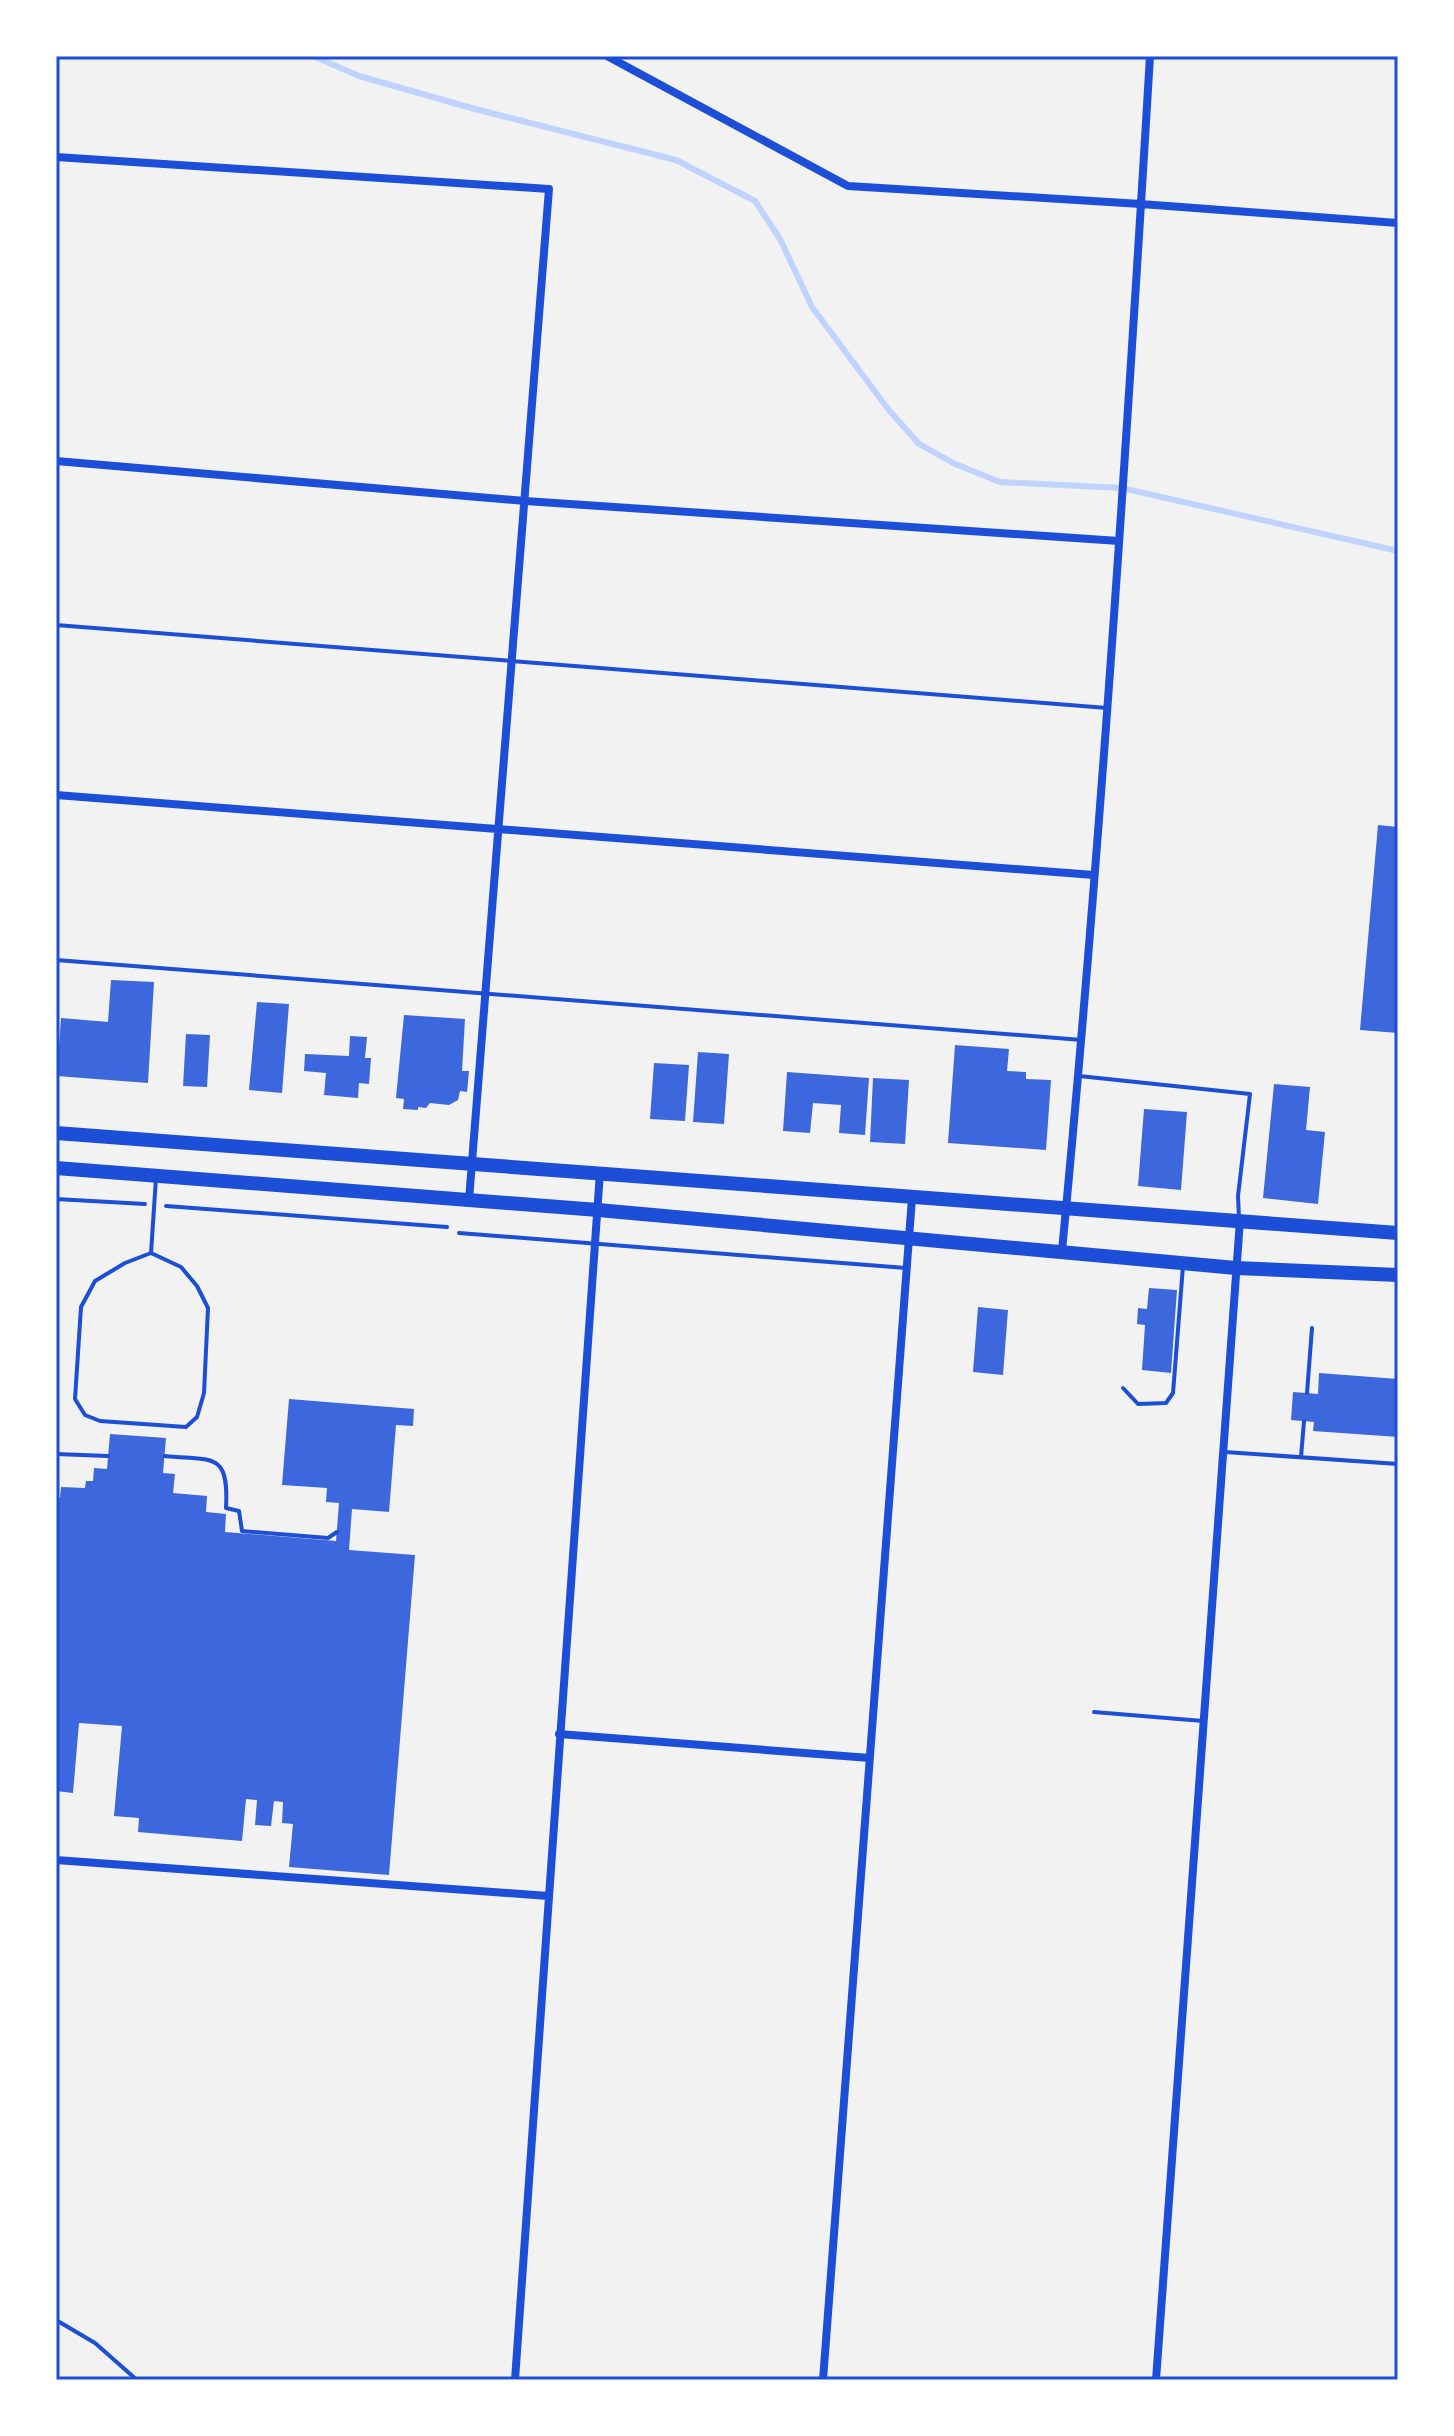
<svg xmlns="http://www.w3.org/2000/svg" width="1454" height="2436" viewBox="0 0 1454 2436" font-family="'DM Sans',sans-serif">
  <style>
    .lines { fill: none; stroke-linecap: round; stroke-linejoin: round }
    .stream { stroke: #bfd3fe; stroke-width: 6 }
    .building { fill: #3d67dc }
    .path { stroke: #1d4ed8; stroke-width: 4 }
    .service { stroke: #1d4ed8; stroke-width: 4 }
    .minor { stroke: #1d4ed8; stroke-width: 8 }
    .primary { stroke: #1d4ed8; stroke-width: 14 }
    .neatline { fill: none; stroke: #1d4ed8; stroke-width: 3 }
  </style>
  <rect width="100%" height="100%" fill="#f2f2f2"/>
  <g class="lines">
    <path class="stream" d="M313,56L359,76L475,109L676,160L755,201L780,239L812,307L888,409L919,444L955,464L1000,482L1122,488L1398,551"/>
  </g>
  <path class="building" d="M1378,825L1398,827V1033L1360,1030Z
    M111,980L154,982L148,1083L57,1076L61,1018L108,1022Z
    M257,1002L289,1004L282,1093L249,1090Z
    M404,1015L465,1019L462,1071H469L467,1092L460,1091L458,1100L449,1105L430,1103L426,1108L418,1107V1110L403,1109L404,1099L396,1098Z
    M186,1034L210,1035L207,1087L183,1086Z
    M350,1036L367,1037L365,1058H371L369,1084L359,1083L358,1098L324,1095L326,1073L304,1071L305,1054L349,1056Z
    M955,1045L1009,1049L1007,1071L1026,1072V1079L1051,1080L1046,1150L948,1143Z
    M698,1052L729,1054L724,1124L693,1122Z
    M654,1063L689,1065L685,1121L650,1119Z
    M787,1072L869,1078L865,1135L839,1133L841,1105L813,1103L810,1133L783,1131Z
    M873,1078L909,1080L905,1144L870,1142Z
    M1274,1084L1310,1087L1306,1130L1325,1132L1318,1204L1263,1198Z
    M1144,1109L1187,1112L1181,1190L1138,1186Z
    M1149,1288L1177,1290L1171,1373L1142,1370L1145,1325L1137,1324L1138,1308L1147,1309Z
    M978,1307L1008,1310L1003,1375L973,1372Z
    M1319,1373L1398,1379V1437L1313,1431L1314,1422L1291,1420L1293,1392L1318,1394Z
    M289,1399L414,1409L413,1426L396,1425L389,1512L352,1509L349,1550L415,1555L389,1875L289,1867L293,1824L282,1823L283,1802L274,1801L271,1826L255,1825L257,1800L246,1799L242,1841L138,1832L139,1818L114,1816L122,1726L79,1723L73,1793L56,1791V1498H60L61,1487L85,1488L86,1481H93L94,1468L107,1469L110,1434L166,1438L163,1473L175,1474L173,1493L207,1496L206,1512L226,1514L225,1532L336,1541L339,1503L326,1502L327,1488L282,1485Z"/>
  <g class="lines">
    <path class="path" d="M56,1199L145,1204
      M166,1206L447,1227
      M56,1454L108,1456
      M165,1456C213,1461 229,1451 226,1508L239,1511L242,1531L328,1538L337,1532"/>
    <path class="service" d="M56,625L1107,708
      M56,960L1082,1040
      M1079,1076L1250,1094L1238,1196L1239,1218
      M459,1233L906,1268
      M151,1253L181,1267L197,1286L208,1308L204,1393L197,1417L186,1427L100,1421L85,1415L75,1399L81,1307L95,1281L125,1263L151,1253L156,1178
      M1123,1388L1138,1404L1166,1403L1173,1393L1183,1266
      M1307,1393L1312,1328
      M1225,1452L1398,1464
      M1301,1457L1304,1421
      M1094,1712L1203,1721
      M56,2320L95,2343L137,2380"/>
    <path class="minor" d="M607,56L848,186L1141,204L1398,223
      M56,157L549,189L469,1200
      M56,461L525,501L1119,541
      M56,795L1094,875
      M1062,1251C1100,854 1126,455 1150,56
      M559,1734L870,1758
      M56,1860L548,1896
      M515,2380L600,1172
      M823,2380L912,1198
      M1156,2380L1240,1220"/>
    <path class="primary" d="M56,1133L1398,1233
      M56,1168L598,1210L1236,1268L1398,1275"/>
  </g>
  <rect width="1454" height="2436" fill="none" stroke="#ffffff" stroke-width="116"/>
  <rect x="58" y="58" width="1338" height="2320" class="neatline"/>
</svg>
